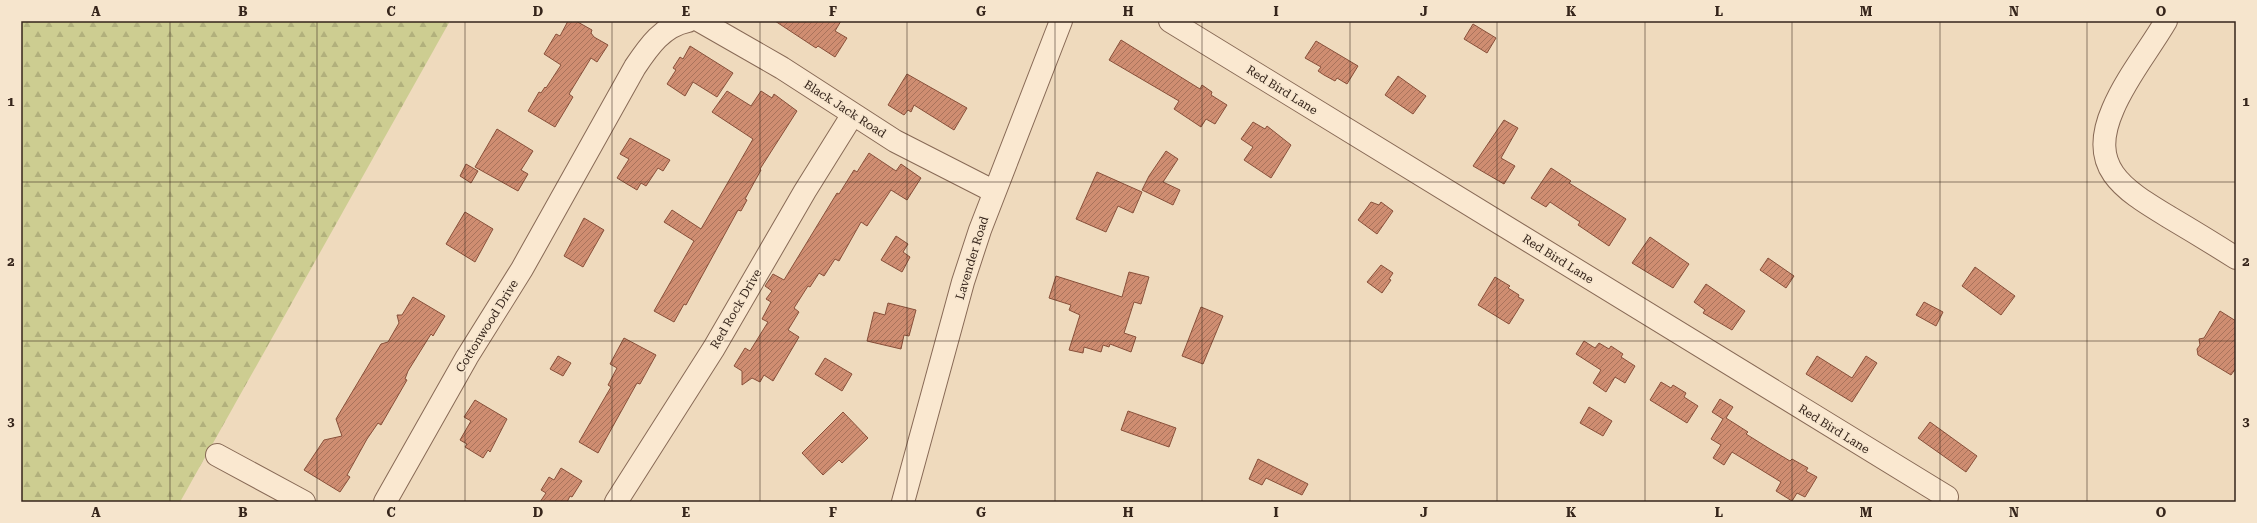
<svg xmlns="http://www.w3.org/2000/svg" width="2257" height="523" viewBox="0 0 2257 523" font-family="'Roboto Serif',serif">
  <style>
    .forest { fill: url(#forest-firs) }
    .building { fill: url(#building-hatch); stroke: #88503a }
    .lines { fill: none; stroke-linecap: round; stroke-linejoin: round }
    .minor-casing { stroke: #886a56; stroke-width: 24 }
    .minor { stroke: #fae8d0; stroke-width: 22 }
    .grid { fill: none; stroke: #36251b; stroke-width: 1; stroke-opacity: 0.55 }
    .labels { text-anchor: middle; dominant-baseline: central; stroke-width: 3; stroke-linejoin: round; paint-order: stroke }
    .street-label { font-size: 12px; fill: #36251b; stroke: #f6e5cd }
    .neatline { fill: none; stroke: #36251b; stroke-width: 1.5 }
    .grid-label { font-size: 13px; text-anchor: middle; font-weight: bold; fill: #36251b }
  </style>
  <defs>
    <pattern id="forest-firs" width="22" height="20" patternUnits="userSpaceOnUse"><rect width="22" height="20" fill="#cdcd91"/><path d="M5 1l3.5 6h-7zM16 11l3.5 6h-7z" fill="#b1b07c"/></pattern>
    <pattern id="building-hatch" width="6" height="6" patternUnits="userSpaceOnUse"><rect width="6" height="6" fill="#cf8d71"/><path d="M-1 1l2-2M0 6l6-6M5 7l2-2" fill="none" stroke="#a9735c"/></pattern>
  </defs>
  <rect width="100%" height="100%" fill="#efdabd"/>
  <path class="forest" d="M21,21H450L180,502H21Z"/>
  <path class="building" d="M568,21H576L592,30L591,33L594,37L608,45L597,62L591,58L569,94L573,97L555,127L528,111L539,92L541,93L545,87L546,88L561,65L544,54L556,34L560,36Z
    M775,21H841L835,31L847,38L835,57L818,46L816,48Z
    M1473,24L1496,38L1487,53L1464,39Z
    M1121,40L1200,89L1202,85L1212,92L1211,95L1227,105L1215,124L1206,119L1201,127L1174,109L1179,101L1109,60Z
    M1316,41L1358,66L1347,84L1337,78L1335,81L1324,75L1318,71L1321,67L1305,58Z
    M690,46L733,73L717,97L693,82L685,96L667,84L676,70L673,68L680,57L683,59Z
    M907,74L967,108L954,130L914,105L911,112L908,110L904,115L888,105Z
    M1398,76L1426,96L1413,114L1385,95Z
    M727,91L751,106L761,91L772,98L774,94L797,111L760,169L761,170L745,199L747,200L741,211L738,210L686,305L684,304L674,322L654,311L694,241L664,222L672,210L701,229L753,139L712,112Z
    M1504,120L1518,128L1501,158L1515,166L1504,184L1473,166Z
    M1253,122L1265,129L1267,126L1291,145L1271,178L1244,160L1253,147L1241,139Z
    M497,129L533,151L521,170L528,174L518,191L475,167Z
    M630,138L670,160L663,171L658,168L646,186L641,183L637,190L617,178L629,159L620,154Z
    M1166,151L1178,159L1163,182L1180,190L1173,205L1142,190L1149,176Z
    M869,153L896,171L901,164L921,178L907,200L891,190L867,226L861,222L839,261L835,259L824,276L819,273L810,287L808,286L794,308L799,312L788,330L799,337L773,381L764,375L760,382L752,378L742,385V371L734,366L745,348L750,351L768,322L762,319L771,302L766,299L772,291L765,286L773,274L784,280L837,193L839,194L854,170L857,172Z
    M466,164L478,171L471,183L460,176Z
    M1551,168L1571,181L1569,183L1626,219L1609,246L1578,225L1580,222L1550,202L1546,207L1531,198Z
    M1097,172L1142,192L1133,213L1118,206L1106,232L1076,219Z
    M1371,202L1379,205L1381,202L1393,211L1377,234L1358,220Z
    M465,212L493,229L475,262L446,244Z
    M584,218L604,230L583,267L564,256Z
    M896,236L908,244L903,252L910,257L902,272L881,260Z
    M1650,237L1689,264L1673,288L1632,263Z
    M1768,258L1794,276L1786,288L1760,270Z
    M1381,265L1393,273L1389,279L1391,280L1382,293L1367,282Z
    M1975,267L2015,296L2001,315L1962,286Z
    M1129,272L1149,277L1141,304L1134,302L1124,333L1136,337L1131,352L1110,344L1109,347L1103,345L1101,352L1084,347L1083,353L1069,350L1080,315L1069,310L1071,305L1049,298L1056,276L1122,297Z
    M1495,277L1510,286L1508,288L1519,295L1518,297L1524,300L1509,324L1478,305Z
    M1706,284L1745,311L1732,330L1703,313L1705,310L1694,302Z
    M413,297L445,316L433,336L431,334L408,371L405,379L407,380L381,425L378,423L367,439L347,475L350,477L340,492L304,470L324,440L342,436L336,419L381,344L388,342L399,323L397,315H402Z
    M1924,302L1943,312L1936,326L1916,315Z
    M888,303L916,310L909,336L904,335L901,349L867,341L874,312L885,315Z
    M1201,307L1223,316L1203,364L1182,356Z
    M2220,311L2236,321V368L2231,375L2198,355L2197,349L2200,345L2199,339L2204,338Z
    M624,338L656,355L640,384L637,383L598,453L579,442L611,387L608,385L617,368L610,364Z
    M1584,341L1595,348L1599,343L1609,349L1611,346L1623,354L1621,357L1635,366L1625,383L1615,377L1606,392L1593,383L1601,370L1576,354Z
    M558,356L571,363L563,376L550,369Z
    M1817,356L1852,378L1866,356L1877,363L1852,402L1806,374Z
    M825,358L852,374L842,391L815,374Z
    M1661,382L1671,388L1673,385L1686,393L1684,397L1698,406L1687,423L1650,400Z
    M1720,399L1733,407L1726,418L1748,432L1746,434L1770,449L1790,461L1792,459L1808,468L1806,471L1817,477L1805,497L1797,493L1792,501L1776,491L1781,482L1732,452L1724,465L1713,458L1721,445L1711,439L1723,419L1712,412Z
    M475,400L507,419L490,452L488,450L483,458L465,447L467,444L460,440L471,421L464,417Z
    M1589,407L1612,421L1603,436L1580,423Z
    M1128,411L1176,428L1169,447L1121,430Z
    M843,412L868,438L842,463L839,460L823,475L802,453Z
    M1930,422L1977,456L1966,472L1918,438Z
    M1258,459L1308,484L1302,495L1266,478L1262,485L1249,479Z
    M561,468L582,481L572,497L570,496L567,502H540L546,493L541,490L549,477L554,480Z"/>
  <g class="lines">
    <defs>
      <path id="minor" d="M700,21L782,68L895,141L993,191
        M1170,21L1947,497
        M2166,21C2149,50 2126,78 2113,109C2087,168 2123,189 2169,217C2191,230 2214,244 2236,258
        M217,455L304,502
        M385,502L467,357L522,269L635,67C649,46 663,26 688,21
        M616,502L714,348L805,191L853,114
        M903,502L963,282L980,230L1061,21"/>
    </defs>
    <use href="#minor" class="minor-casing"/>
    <use href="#minor" class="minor"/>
  </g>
  <path class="grid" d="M170,21V502M317,21V502M465,21V502M612,21V502M760,21V502M907,21V502M1055,21V502M1202,21V502M1350,21V502M1497,21V502M1645,21V502M1792,21V502M1940,21V502M2087,21V502M21,182H2236M21,341H2236"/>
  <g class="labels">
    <g class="street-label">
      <text transform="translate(1282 90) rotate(32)">Red Bird Lane</text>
      <text transform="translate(845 109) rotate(33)">Black Jack Road</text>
      <text transform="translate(972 258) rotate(-73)">Lavender Road</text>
      <text transform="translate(1558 259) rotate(32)">Red Bird Lane</text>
      <text transform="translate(736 309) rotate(-60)">Red Rock Drive</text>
      <text transform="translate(487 326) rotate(-58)">Cottonwood Drive</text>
      <text transform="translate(1834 429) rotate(32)">Red Bird Lane</text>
    </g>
  </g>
  <rect width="2257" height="523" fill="none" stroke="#f6e5cd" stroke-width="44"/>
  <rect x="22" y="22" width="2213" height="479" class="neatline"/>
  <g class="grid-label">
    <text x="96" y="16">A</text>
    <text x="243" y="16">B</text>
    <text x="391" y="16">C</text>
    <text x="538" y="16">D</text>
    <text x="686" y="16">E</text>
    <text x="833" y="16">F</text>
    <text x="981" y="16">G</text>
    <text x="1128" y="16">H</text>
    <text x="1276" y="16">I</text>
    <text x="1424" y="16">J</text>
    <text x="1571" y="16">K</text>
    <text x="1719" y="16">L</text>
    <text x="1866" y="16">M</text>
    <text x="2014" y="16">N</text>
    <text x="2161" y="16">O</text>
    <text x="11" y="106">1</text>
    <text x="2246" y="106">1</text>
    <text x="11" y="266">2</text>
    <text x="2246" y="266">2</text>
    <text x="11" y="426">3</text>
    <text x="2246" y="426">3</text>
    <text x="96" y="517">A</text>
    <text x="243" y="517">B</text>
    <text x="391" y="517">C</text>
    <text x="538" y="517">D</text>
    <text x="686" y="517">E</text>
    <text x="833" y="517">F</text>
    <text x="981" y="517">G</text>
    <text x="1128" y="517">H</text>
    <text x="1276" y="517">I</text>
    <text x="1424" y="517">J</text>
    <text x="1571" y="517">K</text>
    <text x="1719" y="517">L</text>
    <text x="1866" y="517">M</text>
    <text x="2014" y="517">N</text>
    <text x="2161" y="517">O</text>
  </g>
</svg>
